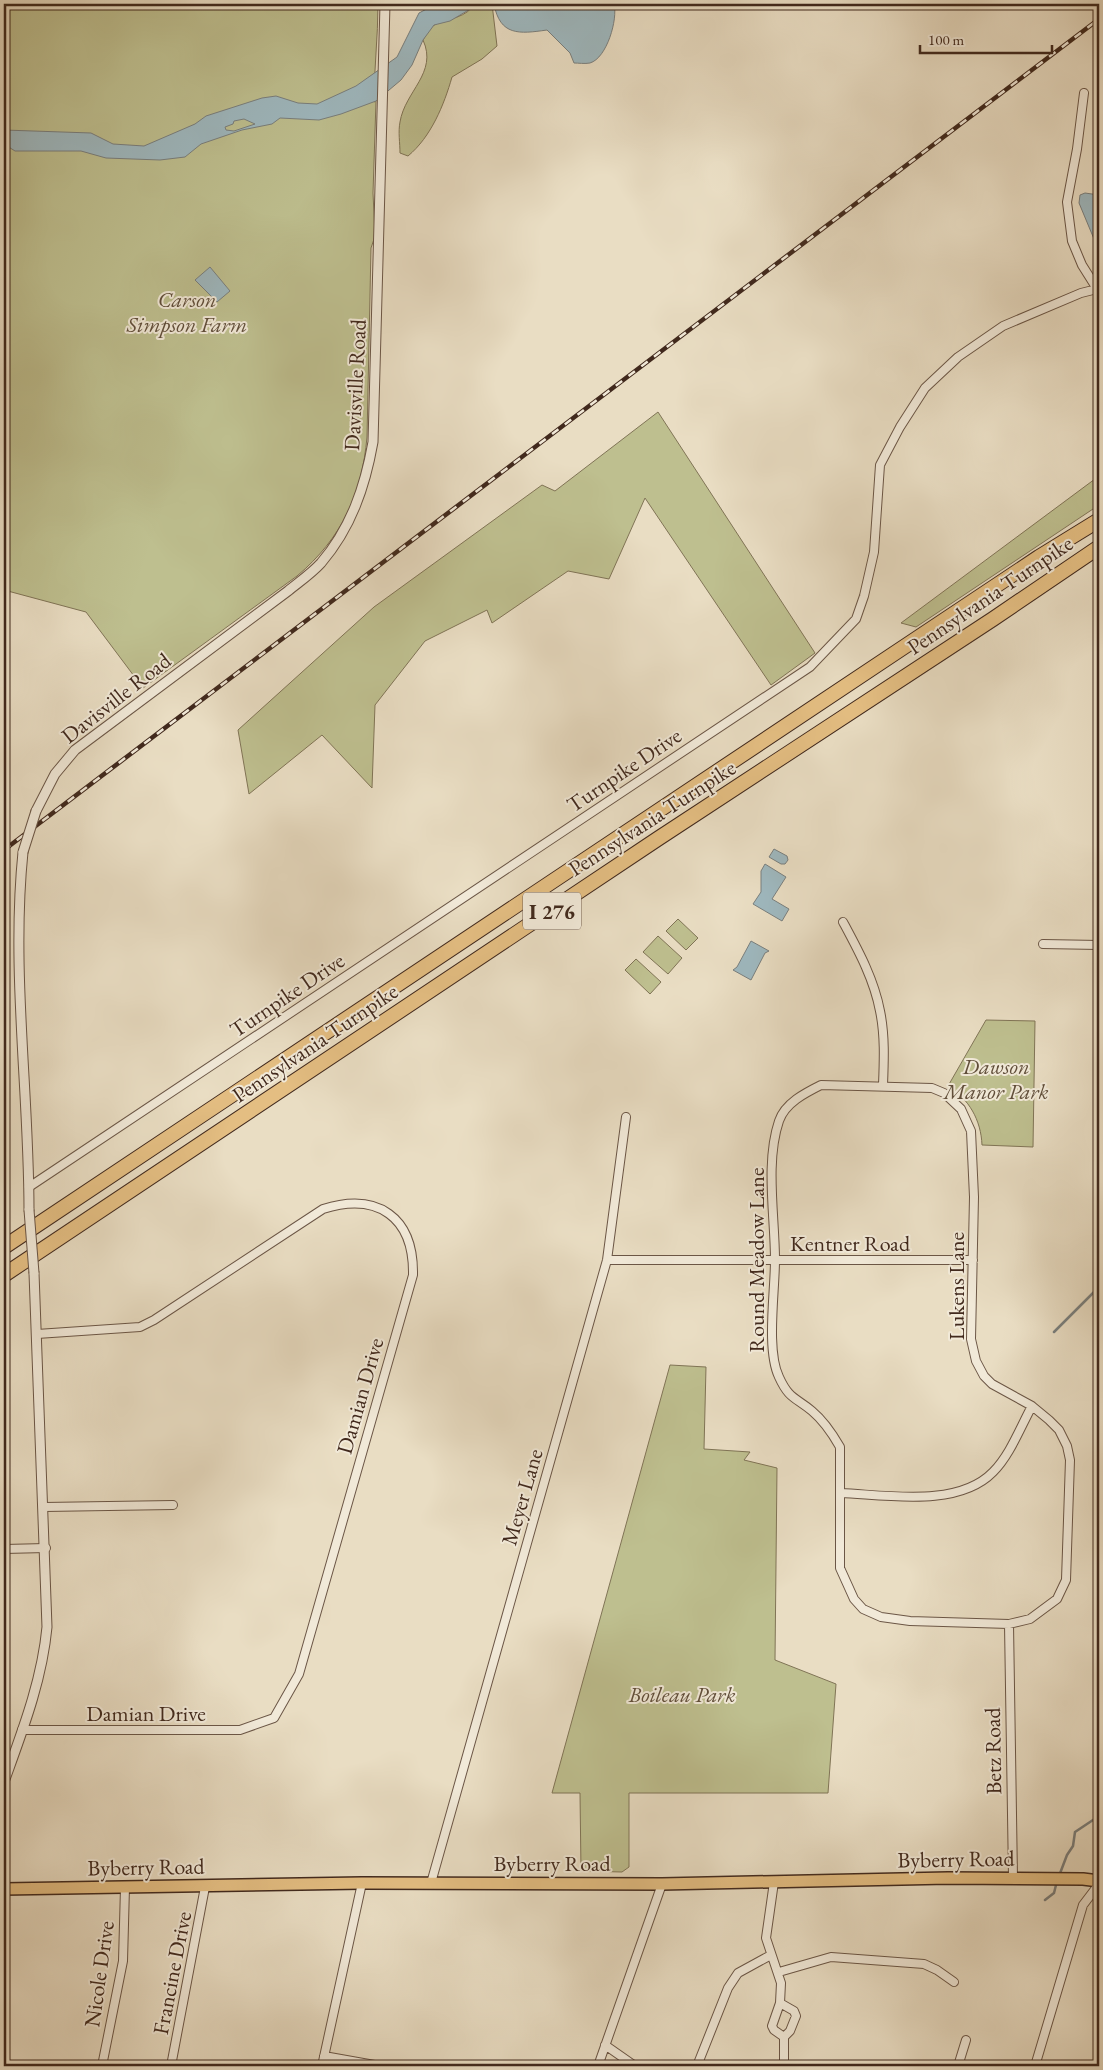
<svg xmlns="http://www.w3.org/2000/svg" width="1103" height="2070" viewBox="0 0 1103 2070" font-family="'EB Garamond',serif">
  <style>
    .green { fill: #bebf8f; stroke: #807456 }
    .water { fill: #9eb8bf; stroke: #797f7e; fill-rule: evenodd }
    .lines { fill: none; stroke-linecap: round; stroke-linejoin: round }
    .stream { stroke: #797f7e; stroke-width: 2.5 }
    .minor-casing { stroke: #6b5646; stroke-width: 10 }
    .tertiary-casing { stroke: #6b5646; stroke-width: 11 }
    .primary-casing { stroke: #41291d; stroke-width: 14 }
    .motorway-casing { stroke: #41291d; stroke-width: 16 }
    .minor { stroke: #f1e9d8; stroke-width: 8 }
    .tertiary { stroke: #f1e9d8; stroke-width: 9 }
    .primary { stroke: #e4be82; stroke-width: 11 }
    .motorway { stroke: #e4be82; stroke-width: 14 }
    .rail-casing { stroke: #41291d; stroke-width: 4.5 }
    .rail { stroke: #f1e9d8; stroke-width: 2.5; stroke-dasharray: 8; stroke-linecap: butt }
    .tertiary-bridge-casing { stroke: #6b5646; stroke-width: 11; stroke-linecap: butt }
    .tertiary-bridge { stroke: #f1e9d8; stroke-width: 9 }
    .labels { text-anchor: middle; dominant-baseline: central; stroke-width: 4; stroke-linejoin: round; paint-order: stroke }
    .shield { fill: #f1e9d8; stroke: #766355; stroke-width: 1 }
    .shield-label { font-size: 21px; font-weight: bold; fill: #41291d }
    .park-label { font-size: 22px; font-style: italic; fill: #604e3a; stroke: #f1e9d8 }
    .street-label { font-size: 22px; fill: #41291d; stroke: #f1e9d8 }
  </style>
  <rect width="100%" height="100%" fill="#e9ddc3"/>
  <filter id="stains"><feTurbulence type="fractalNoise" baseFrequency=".004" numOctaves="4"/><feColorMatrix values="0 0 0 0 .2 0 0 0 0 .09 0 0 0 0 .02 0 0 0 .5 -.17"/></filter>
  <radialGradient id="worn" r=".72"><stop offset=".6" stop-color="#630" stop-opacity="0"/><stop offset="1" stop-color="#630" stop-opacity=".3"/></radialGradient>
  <path class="green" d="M4,4H378C378,37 374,69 374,102L376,101L373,193L375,236L371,248L367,437C362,494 342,538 297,576L143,688L86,612L4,590Z
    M474,4H492L497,46L482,59L452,77C444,105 431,137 408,156L400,153C400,143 398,132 400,122C405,91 438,73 423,40C426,35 430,27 436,24C448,19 468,17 474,4Z
    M658,412L815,653L771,685L645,498L609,579L568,571L492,623L487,610L425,641L375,705L372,788L322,735L249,794L238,730L374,607L542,485L555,491Z
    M1099,476V505L916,627L901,623Z
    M678,919L698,938L686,950L666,931Z
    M658,936L682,958L668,974L643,952Z
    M636,959L661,982L650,994L625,970Z
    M986,1020L1035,1021L1033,1147L982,1145C981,1120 969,1099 948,1086Z
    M670,1365L706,1367L704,1449L750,1452L744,1460L777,1468L775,1660L836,1684L828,1793H629V1867L622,1872L581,1871L580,1793H552Z"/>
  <path class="water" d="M436,4H474L472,8L450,21L434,25L423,40L412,65L401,80L376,101L341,114L319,120L280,118L272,124L242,130L201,144L185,157L160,160L106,158L81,151H15L4,144V130L91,133L113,144L144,146L195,124L206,116L262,98L276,96L298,103L317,104L356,86L397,57L419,13ZM244,119L255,124L234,131L226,130L225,127L233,124L234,121Z
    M494,4H614C618,19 607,58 590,63C585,64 578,63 574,63L570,53L547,30C519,34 500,36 494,4Z
    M1085,193L1099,195V251L1079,203L1080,195Z
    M210,267L230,291L217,302L195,280Z
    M774,849L787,856L788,860L785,864H781L769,857Z
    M765,864L786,877L772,899L789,909L782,921L753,904L761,892V871Z
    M751,941L769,951L765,953L751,980L733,970L737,967Z"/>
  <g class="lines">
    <path class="stream" d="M1054,1332L1099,1287
      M1059,1876L1067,1855L1073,1846L1075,1832L1099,1816
      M1045,1900L1054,1893L1057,1881"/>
    <defs>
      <path id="minor" d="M1084,93L1077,149L1067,202L1072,241L1082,265L1099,292
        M1098,725H1099
        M843,922C858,950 874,979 880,1011C885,1035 884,1060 883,1085
        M1043,944L1099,945
        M821,1085L932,1088L944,1093L961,1109L971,1131L974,1197L971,1339L976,1361L984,1376L992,1384L1032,1406L1049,1420L1059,1430L1067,1446L1070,1460L1066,1580L1057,1599L1030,1619L1009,1624L910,1621L881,1617L863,1609L854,1599L840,1568V1447C832,1433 824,1421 812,1411C795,1397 789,1399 779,1377C766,1350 775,1292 775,1260C775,1217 765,1162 779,1121C785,1103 805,1093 821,1085Z
        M29,1187L810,667L856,619L864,596L874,552L880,465L900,427L925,388L958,357L1003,326L1081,293L1097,289
        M607,1260H973
        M841,1493C887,1495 958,1508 993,1472C1010,1455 1020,1428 1032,1406
        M44,1507L173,1505
        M4,1549L46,1548
        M1009,1624L1013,1878
        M22,1730H240L274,1718L299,1674L413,1275C414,1217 378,1192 323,1209L154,1320L140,1327L37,1334
        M774,1882L766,1938L781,1983L780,2003L772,2026L774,2030L784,2037
        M431,1883L607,1260L626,1117
        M779,1972L831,1957L924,1964L937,1970L954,1982
        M780,2003L794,2011L796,2016L790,2031L784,2037
        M605,2045L635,2066
        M324,2056L380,2066
        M102,2066L123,1961L125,1887
        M171,2066L205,1887
        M322,2066L362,1883
        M598,2066L662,1884
        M697,2066L728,1988L738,1973L771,1955
        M784,2066V2037
        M958,2066L966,2040
        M1035,2066L1083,1905L1099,1884"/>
      <path id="tertiary" d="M36,811L55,774L75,750L288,591C299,582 312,573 321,563C351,528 365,487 373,442L385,4
        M23,852C11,970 29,1091 29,1210
        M4,1782C22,1732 42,1681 47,1627L34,1273"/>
      <path id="primary" d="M4,1889L362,1883L662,1884L948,1878L1083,1879L1099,1881"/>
      <path id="motorway" d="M4,1247L1039,557L1099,520
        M4,1275L659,838L993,619L1099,547"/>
    </defs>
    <use href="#minor" class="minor-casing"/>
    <use href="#tertiary" class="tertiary-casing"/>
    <use href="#primary" class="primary-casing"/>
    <use href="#motorway" class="motorway-casing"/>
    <use href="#minor" class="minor"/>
    <use href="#tertiary" class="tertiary"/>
    <use href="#primary" class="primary"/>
    <use href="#motorway" class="motorway"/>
    <defs>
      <path id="rail" d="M4,850L1099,19"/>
    </defs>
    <use href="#rail" class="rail-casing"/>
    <use href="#rail" class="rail"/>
    <defs>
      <path id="tertiary-bridge" d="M23,852L36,811
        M29,1210L34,1273"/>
    </defs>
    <use href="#tertiary-bridge" class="tertiary-bridge-casing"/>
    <use href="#tertiary-bridge" class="tertiary-bridge"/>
  </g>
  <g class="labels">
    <rect class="shield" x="523" y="892.5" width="58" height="37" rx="4"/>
    <g class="shield-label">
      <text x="552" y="911">I 276</text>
    </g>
    <g class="park-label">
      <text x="187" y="299">Carson<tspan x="187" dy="25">Simpson Farm</tspan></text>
      <text x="996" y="1066">Dawson<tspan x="996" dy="25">Manor Park</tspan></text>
      <text x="682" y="1694">Boileau Park</text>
    </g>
    <g class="street-label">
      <text transform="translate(355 385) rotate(-87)">Davisville Road</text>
      <text transform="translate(990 595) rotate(-34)">Pennsylvania Turnpike</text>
      <text transform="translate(116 698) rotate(-38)">Davisville Road</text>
      <text transform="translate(624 770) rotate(-34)">Turnpike Drive</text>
      <text transform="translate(652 818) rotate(-33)">Pennsylvania Turnpike</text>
      <text transform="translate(287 995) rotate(-34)">Turnpike Drive</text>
      <text transform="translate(315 1043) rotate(-34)">Pennsylvania Turnpike</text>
      <text x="850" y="1243">Kentner Road</text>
      <text transform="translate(756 1260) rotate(-90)">Round Meadow Lane</text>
      <text transform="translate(956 1286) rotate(-90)">Lukens Lane</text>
      <text transform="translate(360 1396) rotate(-74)">Damian Drive</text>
      <text transform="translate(522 1497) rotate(-74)">Meyer Lane</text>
      <text x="146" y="1713">Damian Drive</text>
      <text transform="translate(993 1751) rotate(-91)">Betz Road</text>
      <text transform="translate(956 1859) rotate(-1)">Byberry Road</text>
      <text x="552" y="1863">Byberry Road</text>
      <text transform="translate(146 1867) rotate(-1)">Byberry Road</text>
      <text transform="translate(172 1973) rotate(-79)">Francine Drive</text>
      <text transform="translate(99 1974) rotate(-82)">Nicole Drive</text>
    </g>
  </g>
  <rect width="1103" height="2070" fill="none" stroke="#e9ddc3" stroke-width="20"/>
  <rect x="5" y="5" width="1093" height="2060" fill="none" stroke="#41291d" stroke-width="2.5"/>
  <rect x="10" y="10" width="1083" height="2050" fill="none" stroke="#41291d"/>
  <path d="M920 45v8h132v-8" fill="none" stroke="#41291d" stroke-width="2.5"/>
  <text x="928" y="45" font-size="15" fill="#41291d" stroke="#f1e9d8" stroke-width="4" paint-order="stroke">100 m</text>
  <rect width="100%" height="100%" filter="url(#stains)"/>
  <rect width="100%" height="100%" fill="url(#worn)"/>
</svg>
